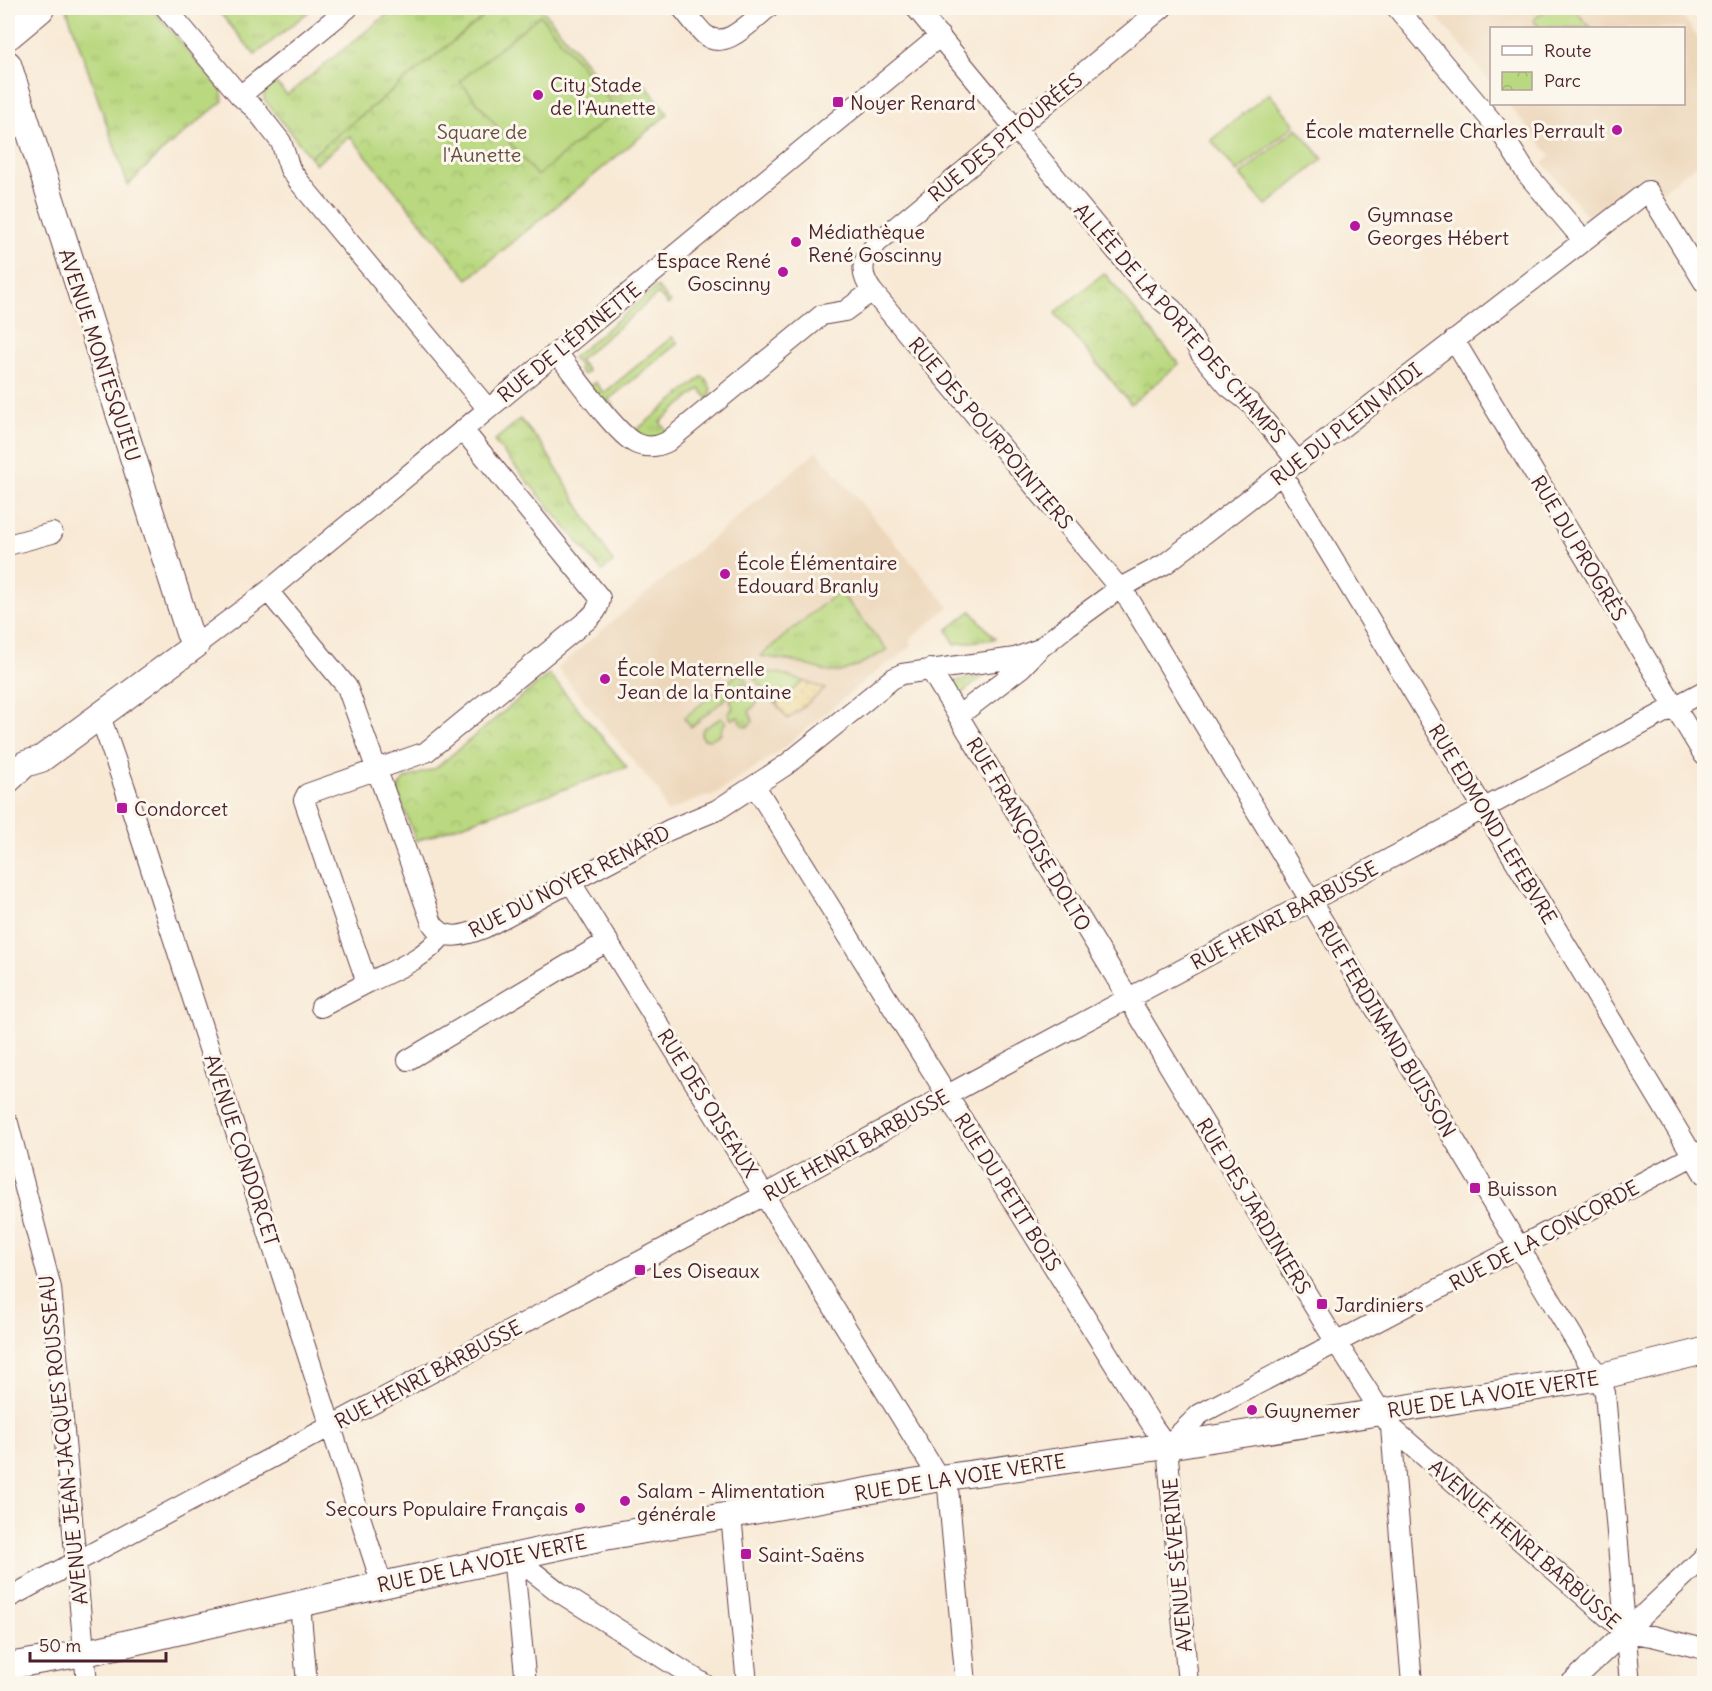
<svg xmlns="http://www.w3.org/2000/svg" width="1712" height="1691" viewBox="0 0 1712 1691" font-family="Delius,sans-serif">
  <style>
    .built { fill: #edd7bb }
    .grass { fill: url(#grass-tufts); stroke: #827c55; stroke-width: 1.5 }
    .sand { fill: url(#sand-dots); stroke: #9c7c64; stroke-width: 1.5 }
    .park { fill: url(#park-crowns); stroke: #827c55; stroke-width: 1.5 }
    .garden { fill: #b9d87f; stroke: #827c55; stroke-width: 1.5 }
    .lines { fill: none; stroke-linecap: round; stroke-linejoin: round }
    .minor-casing { stroke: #643d44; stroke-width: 22 }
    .tertiary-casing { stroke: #643d44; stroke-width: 28 }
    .primary-casing { stroke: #643d44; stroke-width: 34 }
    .minor { stroke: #fff; stroke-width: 20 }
    .tertiary { stroke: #fff; stroke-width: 26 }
    .primary { stroke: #fff; stroke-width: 32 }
    .poi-dot { fill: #b5179e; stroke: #fbf7ec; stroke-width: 2 }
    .labels { text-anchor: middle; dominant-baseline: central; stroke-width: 6; stroke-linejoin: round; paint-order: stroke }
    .poi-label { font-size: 20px; fill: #4a1f2b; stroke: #fbf7ec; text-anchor: start }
    .park-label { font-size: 20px; fill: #664d40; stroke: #fbf7ec }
    .street-label { font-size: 20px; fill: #4a1f2b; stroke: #fbf7ec }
  </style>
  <defs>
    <pattern id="grass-tufts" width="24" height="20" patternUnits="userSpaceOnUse" patternTransform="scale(1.5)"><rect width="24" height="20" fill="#b9d87f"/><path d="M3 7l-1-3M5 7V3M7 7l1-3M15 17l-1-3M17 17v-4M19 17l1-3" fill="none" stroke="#a1b96e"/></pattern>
    <pattern id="sand-dots" width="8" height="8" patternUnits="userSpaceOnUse" patternTransform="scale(1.5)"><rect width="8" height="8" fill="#eeda9e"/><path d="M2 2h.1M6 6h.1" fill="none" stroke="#cebb88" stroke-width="1.8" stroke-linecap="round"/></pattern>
    <pattern id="park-crowns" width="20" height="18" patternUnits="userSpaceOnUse" patternTransform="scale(1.5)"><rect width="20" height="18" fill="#b9d87f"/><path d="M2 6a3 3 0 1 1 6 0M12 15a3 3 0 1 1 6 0" fill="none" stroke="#a1b96e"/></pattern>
  </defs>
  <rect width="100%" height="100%" fill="#fbf7ec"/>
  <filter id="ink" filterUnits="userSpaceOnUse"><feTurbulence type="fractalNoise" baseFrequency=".0167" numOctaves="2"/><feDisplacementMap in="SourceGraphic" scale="12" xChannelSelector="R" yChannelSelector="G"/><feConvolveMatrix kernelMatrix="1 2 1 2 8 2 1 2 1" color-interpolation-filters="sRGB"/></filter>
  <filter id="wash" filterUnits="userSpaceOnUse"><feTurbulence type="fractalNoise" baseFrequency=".008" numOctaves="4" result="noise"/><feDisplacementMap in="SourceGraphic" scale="24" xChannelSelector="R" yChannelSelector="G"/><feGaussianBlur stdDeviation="1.35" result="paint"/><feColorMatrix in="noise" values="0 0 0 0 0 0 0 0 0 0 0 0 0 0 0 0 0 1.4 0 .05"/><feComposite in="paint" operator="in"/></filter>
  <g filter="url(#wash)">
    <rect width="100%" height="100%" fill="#f8e9d5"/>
    <path class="built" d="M1430,8H1676L1704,45V158L1661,192L1649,174L1595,219L1590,220L1543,163L1551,156L1508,104H1684V28H1492L1491,83Z
      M817,451L949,607L909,640L912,645L895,660L882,667L781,750L711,797L709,795L666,812L660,793L557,668Z"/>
    <path class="grass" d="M70,8H152L222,91L223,101L160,153L128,185L67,10Z
      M216,8H313L255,55Z
      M395,8H473L482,18L310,157L264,99V92L274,83L277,84L287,95Z
      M657,287L666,297L665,298L671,302L668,305L658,294L579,360L588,371L583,375L578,369L580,366L572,358Z
      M672,337L678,343L608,400L617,411L613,414L590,387L595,382L604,393Z
      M703,376C710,384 713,390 709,400L700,389L660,422L669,434C648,442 636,442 621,425L625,422L634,432Z
      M520,419L542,445L613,562L602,571L494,441Z
      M839,591L887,650L859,665L840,672H829L793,661L760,656Z
      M971,611L995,639L955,644L947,630Z
      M740,672L747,681L691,727L684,718Z
      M984,676L961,694L953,681Z"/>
    <path class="sand" d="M804,681L825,689L788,719L776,704Z"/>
    <path class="park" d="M473,8H541L615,98L640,78L668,114L468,279L350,136L316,164L310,157L482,18Z
      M1104,273L1179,364L1131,404L1055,313Z
      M549,674L627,767L416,841L397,790L404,779L436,768Z
      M748,684L753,690L751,693L758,702L749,711L753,721L747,727L742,725L738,717L731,719L728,714L733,708L730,700Z
      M721,718L726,722L722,727L721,733L710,740L704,739L701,735L703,729Z"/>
    <path class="garden" d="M1549,8H1573L1591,28H1540L1533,20Z
      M540,15L617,110L537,176L460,81Z
      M1269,93L1295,125L1237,172L1211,140Z
      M1297,128L1323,159L1266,206L1240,175Z
      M760,671L778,673L804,681L776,704L754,677V673Z"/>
  </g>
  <g filter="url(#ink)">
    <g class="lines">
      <defs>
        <path id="minor" d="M166,8L240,96L255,109L281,142L290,169L300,183L488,409
          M682,8C689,16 696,26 704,34C725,53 752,20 768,8
          M916,8L1147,288L1173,310L1185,325L1201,354L1228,386L1250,403L1298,462
          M1162,8L879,241C863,258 857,270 872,291L1130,601L1587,1360L1599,1376L1605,1393L1630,1684
          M1397,8L1500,131L1527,174L1583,240
          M240,96L348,8
          M1454,340L1704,755
          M557,353C573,373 615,433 635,443C645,448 657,447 667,442L822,315L845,311L872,291
          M1282,474L1704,1174
          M8,545L52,533
          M268,591L347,687L432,923C444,943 466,935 484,928L669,830L717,810L786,765L892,679L902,674L1015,658L1039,649
          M196,645L268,591L940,36
          M930,669L1329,1331L1391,1427L1625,1632L1652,1636L1704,1649
          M100,716L125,788L382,1585
          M958,716L1022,667L1039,649L1069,625L1120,588L1165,564L1648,191L1704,282
          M755,786L1154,1428L1167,1446
          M570,881L939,1478
          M443,934C425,959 394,970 367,983L304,800L307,794L426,752L586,621C594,614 599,609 600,598L463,430
          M321,1007L367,983
          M408,1060L608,941
          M8,1123L51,1288L87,1684
          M1391,1427L1412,1684
          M1167,1446L1200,1414L1704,1150
          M1167,1446L1188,1684
          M947,1477L966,1684
          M731,1515L747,1684
          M513,1556L559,1592L704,1684
          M513,1556L526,1684
          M8,1598L744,1206L979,1078L1704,691
          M300,1604L307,1684
          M1570,1684L1704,1557"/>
        <path id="tertiary" d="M8,64L189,633L196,645L41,759L25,764L8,780
          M8,1666L85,1653L382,1585L599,1538L947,1477L1167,1446L1594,1378L1704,1351"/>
        <path id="primary" d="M8,33L38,8"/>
      </defs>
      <use href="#minor" class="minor-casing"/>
      <use href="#tertiary" class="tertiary-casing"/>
      <use href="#primary" class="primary-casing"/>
      <use href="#minor" class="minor"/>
      <use href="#tertiary" class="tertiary"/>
      <use href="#primary" class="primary"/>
    </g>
  </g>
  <g class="poi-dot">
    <circle cx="538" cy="95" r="6"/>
    <rect x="832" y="96" width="12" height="12" rx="3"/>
    <circle cx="1617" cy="130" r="6"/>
    <circle cx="1355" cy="226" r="6"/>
    <circle cx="796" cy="242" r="6"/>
    <circle cx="783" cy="272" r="6"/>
    <circle cx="725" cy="574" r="6"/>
    <circle cx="605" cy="679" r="6"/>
    <rect x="116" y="802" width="12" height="12" rx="3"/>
    <rect x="1469" y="1182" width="12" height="12" rx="3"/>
    <rect x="634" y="1264" width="12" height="12" rx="3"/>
    <rect x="1316" y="1298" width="12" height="12" rx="3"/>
    <circle cx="1252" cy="1410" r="6"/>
    <circle cx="625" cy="1501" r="6"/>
    <circle cx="580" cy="1508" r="6"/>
    <rect x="740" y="1548" width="12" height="12" rx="3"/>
  </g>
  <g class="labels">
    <g class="poi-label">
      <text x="550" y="84">City Stade<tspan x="550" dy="23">de l'Aunette</tspan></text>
      <text x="850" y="102">Noyer Renard</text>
      <text x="1605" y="130" text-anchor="end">École maternelle Charles Perrault</text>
      <text x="1367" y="214">Gymnase<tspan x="1367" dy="23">Georges Hébert</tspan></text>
      <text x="808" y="231">Médiathèque<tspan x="808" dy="23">René Goscinny</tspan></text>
      <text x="771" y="260" text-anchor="end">Espace René<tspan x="771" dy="23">Goscinny</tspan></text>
      <text x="737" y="562">École Élémentaire<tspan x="737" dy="23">Edouard Branly</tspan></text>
      <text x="617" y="668">École Maternelle<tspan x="617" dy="23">Jean de la Fontaine</tspan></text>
      <text x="134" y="808">Condorcet</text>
      <text x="1487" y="1188">Buisson</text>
      <text x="652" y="1270">Les Oiseaux</text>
      <text x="1334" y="1304">Jardiniers</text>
      <text x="1264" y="1410">Guynemer</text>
      <text x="637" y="1490">Salam - Alimentation<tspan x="637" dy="23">générale</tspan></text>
      <text x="568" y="1508" text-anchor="end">Secours Populaire Français</text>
      <text x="758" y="1554">Saint-Saëns</text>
    </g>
    <g class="park-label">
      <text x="482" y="131">Square de<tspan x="482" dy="23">l'Aunette</tspan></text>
    </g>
    <g class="street-label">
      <text transform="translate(1005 137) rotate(-39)">RUE DES PITOURÉES</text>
      <text transform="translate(1180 323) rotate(49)">ALLÉE DE LA PORTE DES CHAMPS</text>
      <text transform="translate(569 342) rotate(-39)">RUE DE L'ÉPINETTE</text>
      <text transform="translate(100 355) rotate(72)">AVENUE MONTESQUIEU</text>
      <text transform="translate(1346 424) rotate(-38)">RUE DU PLEIN MIDI</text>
      <text transform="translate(991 433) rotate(50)">RUE DES POURPOINTIERS</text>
      <text transform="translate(1579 548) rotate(59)">RUE DU PROGRÈS</text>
      <text transform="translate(1493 824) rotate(59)">RUE EDMOND LEFEBVRE</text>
      <text transform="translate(1029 834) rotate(59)">RUE FRANÇOISE DOLTO</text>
      <text transform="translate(569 881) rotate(-27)">RUE DU NOYER RENARD</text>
      <text transform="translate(1284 915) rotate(-28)">RUE HENRI BARBUSSE</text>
      <text transform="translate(1387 1029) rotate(59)">RUE FERDINAND BUISSON</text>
      <text transform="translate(708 1103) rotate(58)">RUE DES OISEAUX</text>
      <text transform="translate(856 1145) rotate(-29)">RUE HENRI BARBUSSE</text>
      <text transform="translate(242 1150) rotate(72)">AVENUE CONDORCET</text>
      <text transform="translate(1008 1192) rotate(58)">RUE DU PETIT BOIS</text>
      <text transform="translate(1254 1206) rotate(59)">RUE DES JARDINIERS</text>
      <text transform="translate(1544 1235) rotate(-28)">RUE DE LA CONCORDE</text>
      <text transform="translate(428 1374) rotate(-28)">RUE HENRI BARBUSSE</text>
      <text transform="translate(1493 1394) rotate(-9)">RUE DE LA VOIE VERTE</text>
      <text transform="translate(63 1440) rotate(-96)">AVENUE JEAN-JACQUES ROUSSEAU</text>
      <text transform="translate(960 1477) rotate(-9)">RUE DE LA VOIE VERTE</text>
      <text transform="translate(1525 1544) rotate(41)">AVENUE HENRI BARBUSSE</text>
      <text transform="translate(482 1563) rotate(-12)">RUE DE LA VOIE VERTE</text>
      <text transform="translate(1177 1565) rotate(-95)">AVENUE SÉVERINE</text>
    </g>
  </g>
  <rect width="1712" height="1691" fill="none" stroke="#fbf7ec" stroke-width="30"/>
  <rect x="1490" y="27" width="195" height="78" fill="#fbf7ec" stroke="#b4a19f" stroke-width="1.5"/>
  <rect x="1502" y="46" width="30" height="9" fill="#ffffff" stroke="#b4a19f" stroke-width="1.5"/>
  <text x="1544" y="57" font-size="18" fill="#4a1f2b">Route</text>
  <rect x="1502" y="72" width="30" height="18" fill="url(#park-crowns)" stroke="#b4a19f" stroke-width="1.5"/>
  <text x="1544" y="87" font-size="18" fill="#4a1f2b">Parc</text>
  <path d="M30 1652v9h136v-9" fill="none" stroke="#4a1f2b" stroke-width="3"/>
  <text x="39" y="1652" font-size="18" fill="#4a1f2b" stroke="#fbf7ec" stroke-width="4.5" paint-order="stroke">50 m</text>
</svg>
